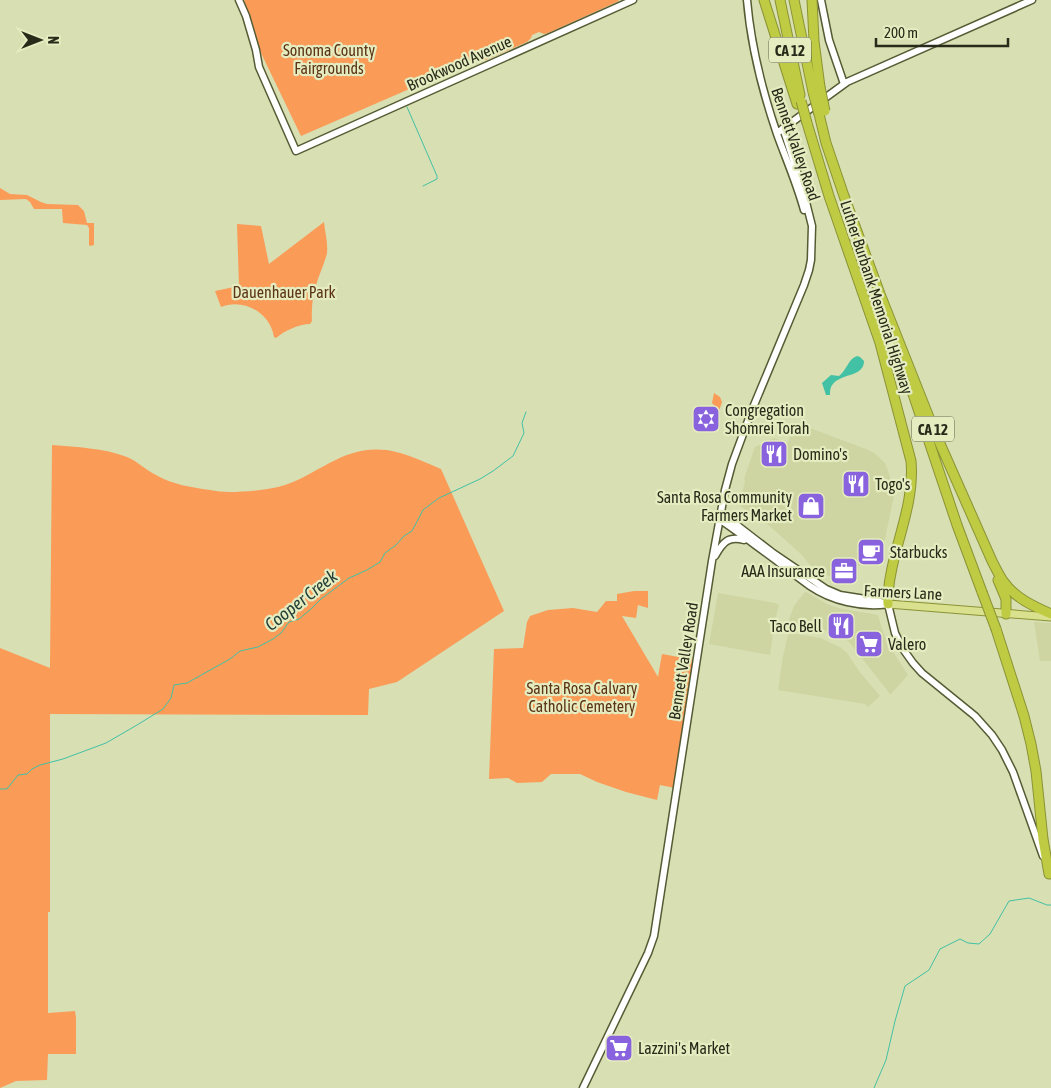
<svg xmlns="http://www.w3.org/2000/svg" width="1051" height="1088" viewBox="0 0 1051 1088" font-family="'Asap Condensed',sans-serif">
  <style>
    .built { fill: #ced5a2 }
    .green { fill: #fa9b58 }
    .water { fill: #42c1a4 }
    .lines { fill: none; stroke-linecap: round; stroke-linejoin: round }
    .stream { stroke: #42c1a4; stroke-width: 1 }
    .secondary-casing { stroke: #565b34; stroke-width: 9 }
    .primary-casing { stroke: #8a9335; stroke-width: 9 }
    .highway-casing { stroke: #8a9335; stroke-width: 11 }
    .secondary { stroke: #fff; stroke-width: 6 }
    .primary { stroke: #d9e08e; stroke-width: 7 }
    .highway { stroke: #bfcb43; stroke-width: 9 }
    .highway-bridge-casing { stroke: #8a9335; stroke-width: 11; stroke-linecap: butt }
    .highway-bridge { stroke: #bfcb43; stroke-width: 9 }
    .labels { text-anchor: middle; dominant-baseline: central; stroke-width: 4.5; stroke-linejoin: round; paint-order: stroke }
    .shield { fill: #e5ecc0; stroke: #61654c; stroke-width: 1 }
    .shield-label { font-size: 15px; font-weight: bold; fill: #292b1a }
    .park-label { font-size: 16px; fill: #5c3416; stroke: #e5ecc0 }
    .street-label { font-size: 16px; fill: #292b1a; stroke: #e5ecc0 }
    .poi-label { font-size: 16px; fill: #292b1a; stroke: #e5ecc0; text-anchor: start }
    .water-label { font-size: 18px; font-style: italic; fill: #254038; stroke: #e5ecc0 }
  </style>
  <rect width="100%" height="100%" fill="#d8dfb3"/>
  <path class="built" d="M794,422L866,449L874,453L885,463L895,491L885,539L876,564L870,565L862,561L860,566H858L852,582L822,574L808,563L802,555L765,522L752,515L739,505L745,481L744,479L755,447L774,438L788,443Z
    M806,592L827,604L842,609L878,615L883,632L890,647L908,675L891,694H890L850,643L843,636L818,628L791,624L789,619L794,606L804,593Z
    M718,593L775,603L779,605L775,620L770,655L709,644Z
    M1034,622L1051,623V661H1040Z
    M791,633L820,638L840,647L847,653L859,671L880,696L868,707L865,704L778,690L783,656L788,635Z"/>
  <path class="green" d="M245,0H618L619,1L548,33L544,34L539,32L532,35L531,38L527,42L481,62L474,61L301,136L261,53L251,18L244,1Z
    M0,188L10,194L27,195L41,202L47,204L78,205L84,211L87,223H94V245L90,246L89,245V228L87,225L63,223L62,209H34L30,202L26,199L0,200Z
    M324,222C325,233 328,242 327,253C325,262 321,270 318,279C313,293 311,307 312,321L310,324C299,324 284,331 276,338L274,337C270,312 243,298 221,307L215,291L239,286L237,224L261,226L269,264Z
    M714,393L720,397L722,402L719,411L712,403Z
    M52,445C77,447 103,448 127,457C137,461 146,470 156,475C174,485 190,487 210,490C216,491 223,492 229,492C246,492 269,490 285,485C322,472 344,445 387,450C406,453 424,462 441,469L504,611L397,682L369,689L368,715L50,714V912H48V1013L75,1011L76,1018V1054H48L47,1080L16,1081L0,1088V648L50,668Z
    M634,591H648V608L638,605L636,618L622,616L658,677L662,654L695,660L675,788L660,785L657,800L626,792L597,782L580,774H551L542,782L517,783L508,778L489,779L494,649L523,648L527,622L530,616L548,610L573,608L597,612L606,601H617V594Z"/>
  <path class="water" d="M857,356L860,357L864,361C864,377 842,373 833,384C830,387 830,392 830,395H826L822,383L831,375L839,376C847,370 848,359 857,356Z"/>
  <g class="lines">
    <path class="stream" d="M407,107L437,176V179L423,186
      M0,789H7L18,775L27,774L32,769L40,765L63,759L106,743L137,725L163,709L171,698L174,685L187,683L230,659L240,651L258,647L273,639L281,633L289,622L299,619L311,609L321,599L349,578L367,570L380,562L385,553L396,545L404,536L412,531L423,510L439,498L480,479L493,471L513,456L524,433L522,423L526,412
      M874,1088L886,1060L895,1021L905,986L929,970L940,949L960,939L968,943L979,944L990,934L1009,901L1029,898L1047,905H1051"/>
    <defs>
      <path id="secondary" d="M239,0L246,16L256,50L259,67L296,151L633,0
        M747,0C751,47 762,90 777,134C786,159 797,184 804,210
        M821,0L829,40L844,84
        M777,133L847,82L1032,0
        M719,519C737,531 755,545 773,558C785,567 797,577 810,586C832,601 862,608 888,604
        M723,520L734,523L773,553L826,589L840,595L878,601L886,604
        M715,556C723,542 728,536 744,540
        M888,604L895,633L903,649L913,663L922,673L975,716L992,735L1002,750L1013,772L1043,856
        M583,1088L648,953L654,936L712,561L725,490L732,464L752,410L804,285L809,270L811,260L812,226L803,190L783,128"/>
      <path id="primary" d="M888,604L1051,617"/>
      <path id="highway" d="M764,0L797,104
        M780,0L800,95
        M794,0L813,92
        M812,0L814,41L820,87
        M819,114L826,143L844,196L880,294L934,430L992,561C995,567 999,575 1003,581C1015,598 1033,606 1051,614
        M807,123L829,196L880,343L911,461C914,493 903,524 895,555C891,571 887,588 888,604
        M910,385L957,525L982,592
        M998,580L1006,599V614
        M996,629L1024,716L1031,744L1036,771L1043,839L1049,874"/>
    </defs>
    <use href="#secondary" class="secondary-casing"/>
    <use href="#primary" class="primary-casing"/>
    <use href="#highway" class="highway-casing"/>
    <use href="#secondary" class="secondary"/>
    <use href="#primary" class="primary"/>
    <use href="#highway" class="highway"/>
    <defs>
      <path id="highway-bridge" d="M820,87L825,111
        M813,92L819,114
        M801,101L807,123
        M982,592L996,629"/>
    </defs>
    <use href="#highway-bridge" class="highway-bridge-casing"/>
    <use href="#highway-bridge" class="highway-bridge"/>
  </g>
  <defs>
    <symbol id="synagogue-square" viewBox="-11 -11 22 22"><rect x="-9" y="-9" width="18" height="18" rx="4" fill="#8963de" stroke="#e5ecc0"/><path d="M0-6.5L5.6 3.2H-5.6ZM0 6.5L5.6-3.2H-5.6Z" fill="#fff"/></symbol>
    <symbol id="restaurant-square" viewBox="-11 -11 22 22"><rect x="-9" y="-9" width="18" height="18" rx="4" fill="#8963de" stroke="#e5ecc0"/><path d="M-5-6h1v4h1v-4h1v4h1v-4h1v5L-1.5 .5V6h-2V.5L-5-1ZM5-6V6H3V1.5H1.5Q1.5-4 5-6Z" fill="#fff"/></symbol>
    <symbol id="shop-square" viewBox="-11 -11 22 22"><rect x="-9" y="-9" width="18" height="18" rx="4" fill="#8963de" stroke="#e5ecc0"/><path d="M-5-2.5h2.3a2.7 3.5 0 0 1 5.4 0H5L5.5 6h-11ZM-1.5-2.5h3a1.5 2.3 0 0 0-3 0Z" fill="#fff"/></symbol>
    <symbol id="cafe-square" viewBox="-11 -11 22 22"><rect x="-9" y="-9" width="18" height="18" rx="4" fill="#8963de" stroke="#e5ecc0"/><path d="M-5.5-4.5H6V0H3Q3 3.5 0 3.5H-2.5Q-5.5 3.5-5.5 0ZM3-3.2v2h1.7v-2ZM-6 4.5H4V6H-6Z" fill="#fff"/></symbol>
    <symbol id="office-square" viewBox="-11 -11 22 22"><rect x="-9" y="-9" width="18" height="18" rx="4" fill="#8963de" stroke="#e5ecc0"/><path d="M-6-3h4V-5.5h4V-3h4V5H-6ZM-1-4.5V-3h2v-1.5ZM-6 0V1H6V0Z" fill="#fff"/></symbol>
    <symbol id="supermarket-square" viewBox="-11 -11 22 22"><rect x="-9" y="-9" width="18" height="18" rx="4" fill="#8963de" stroke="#e5ecc0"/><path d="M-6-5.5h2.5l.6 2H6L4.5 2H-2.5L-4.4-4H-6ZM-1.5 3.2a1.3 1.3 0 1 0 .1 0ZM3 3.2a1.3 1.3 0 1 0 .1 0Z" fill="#fff"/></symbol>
  </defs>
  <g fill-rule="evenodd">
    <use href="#synagogue-square" x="690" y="403" width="32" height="32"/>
    <use href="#restaurant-square" x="758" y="438" width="32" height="32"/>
    <use href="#restaurant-square" x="840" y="468" width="32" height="32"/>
    <use href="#shop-square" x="795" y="490" width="32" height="32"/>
    <use href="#cafe-square" x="855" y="536" width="32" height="32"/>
    <use href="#office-square" x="828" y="555" width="32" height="32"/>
    <use href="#restaurant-square" x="825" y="610" width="32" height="32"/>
    <use href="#supermarket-square" x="853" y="628" width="32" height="32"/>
    <use href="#supermarket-square" x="603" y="1032" width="32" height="32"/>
  </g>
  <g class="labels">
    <g class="shield">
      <rect x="769" y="37.5" width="42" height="25" rx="4"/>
      <rect x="912" y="416.5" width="42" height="25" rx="4"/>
    </g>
    <g class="shield-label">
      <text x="790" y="50">CA 12</text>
      <text x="933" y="429">CA 12</text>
    </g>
    <g class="park-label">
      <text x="329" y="50">Sonoma County<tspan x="329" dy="18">Fairgrounds</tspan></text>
      <text x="284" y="292">Dauenhauer Park</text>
      <text x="582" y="688">Santa Rosa Calvary<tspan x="582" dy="18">Catholic Cemetery</tspan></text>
    </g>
    <g class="street-label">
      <text transform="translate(459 63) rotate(-24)">Brookwood Avenue</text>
      <text transform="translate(796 144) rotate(71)">Bennett Valley Road</text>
      <text transform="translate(877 297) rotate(72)">Luther Burbank Memorial Highway</text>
      <text transform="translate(903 592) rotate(3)">Farmers Lane</text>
      <text transform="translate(683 661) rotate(-81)">Bennett Valley Road</text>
    </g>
    <g class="poi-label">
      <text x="725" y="410">Congregation<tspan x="725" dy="18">Shomrei Torah</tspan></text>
      <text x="793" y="454">Domino's</text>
      <text x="875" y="484">Togo's</text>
      <text x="792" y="497" text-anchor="end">Santa Rosa Community<tspan x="792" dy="18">Farmers Market</tspan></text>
      <text x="890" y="552">Starbucks</text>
      <text x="825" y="571" text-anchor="end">AAA Insurance</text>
      <text x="822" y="626" text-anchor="end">Taco Bell</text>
      <text x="888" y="644">Valero</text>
      <text x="638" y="1048">Lazzini's Market</text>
    </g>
    <g class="water-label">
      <text transform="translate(301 600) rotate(-38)">Cooper Creek</text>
    </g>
  </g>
  <g transform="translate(40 40) rotate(90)" stroke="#e5ecc0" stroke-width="4" paint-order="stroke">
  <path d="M0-4L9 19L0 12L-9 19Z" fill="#292b1a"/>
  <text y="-8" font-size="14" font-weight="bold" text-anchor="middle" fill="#292b1a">N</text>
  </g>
  <path d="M876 38v8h132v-8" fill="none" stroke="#292b1a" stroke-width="2.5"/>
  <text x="884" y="38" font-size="15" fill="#292b1a" stroke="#e5ecc0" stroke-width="4" paint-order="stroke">200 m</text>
</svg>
